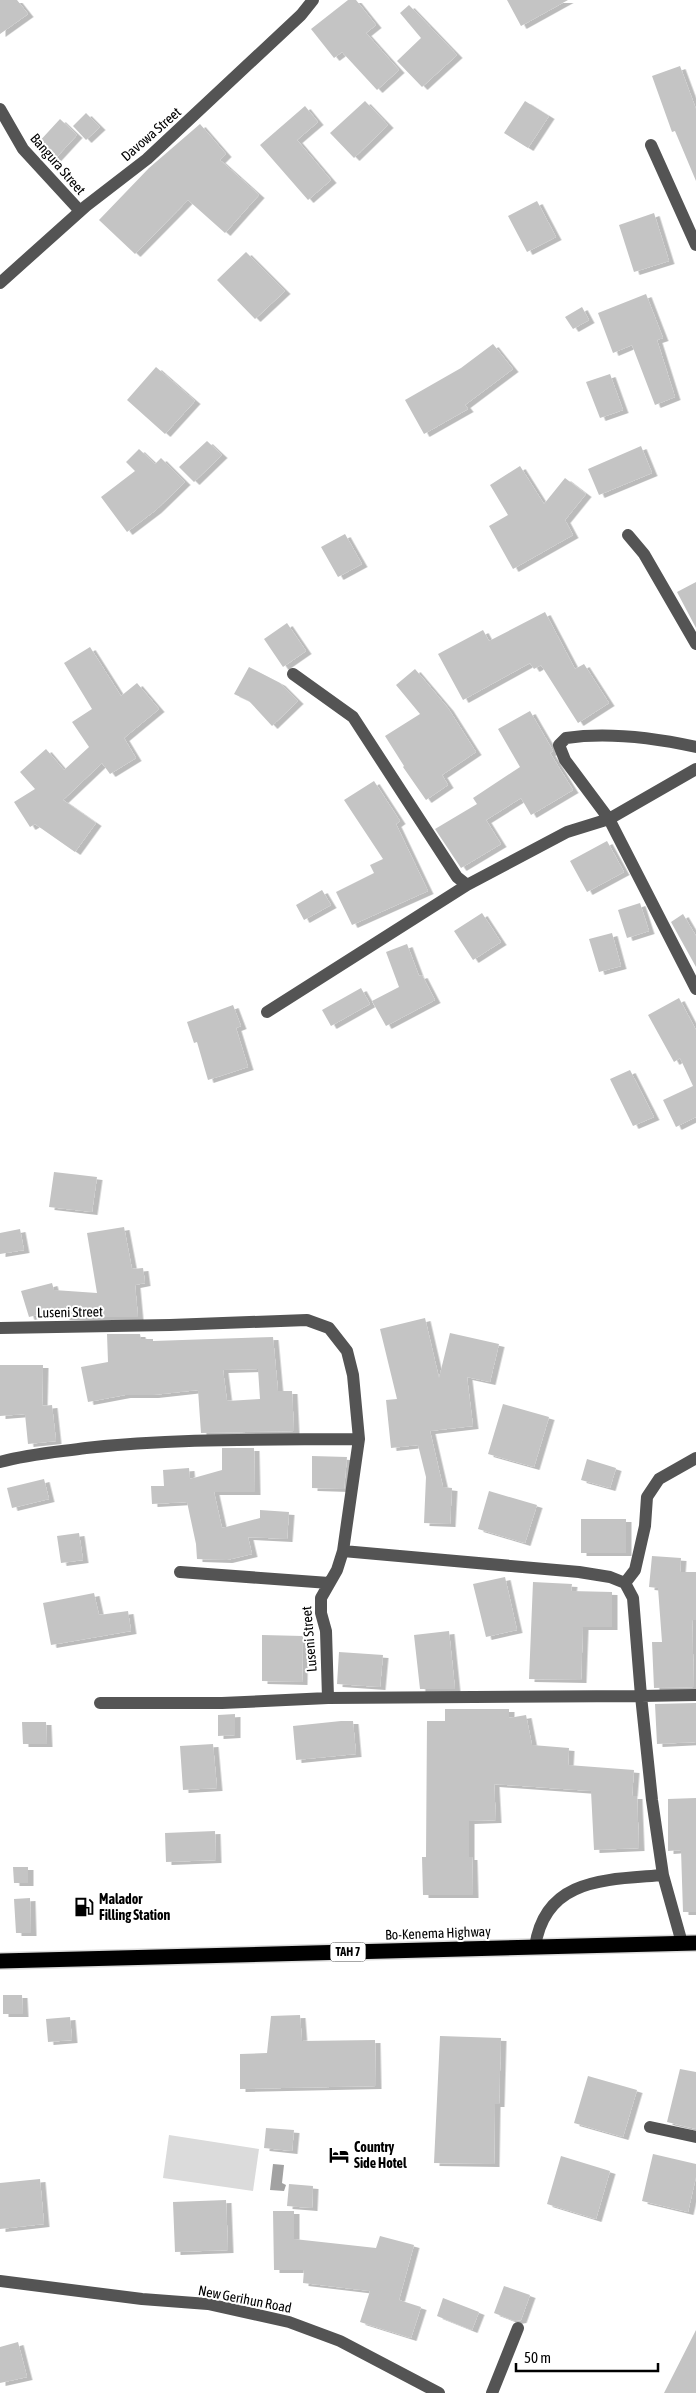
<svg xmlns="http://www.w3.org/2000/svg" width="696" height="2393" viewBox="0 0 696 2393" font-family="'Asap Condensed',sans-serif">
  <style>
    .green { fill: #dbdbdb }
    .water { fill: #a2a2a2 }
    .building { fill: #c4c4c4; fill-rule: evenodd; filter: url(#shadow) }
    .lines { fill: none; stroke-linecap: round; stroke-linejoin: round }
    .highway-casing { stroke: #dbdbdb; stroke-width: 18 }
    .minor { stroke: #545454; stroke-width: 12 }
    .highway { stroke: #000; stroke-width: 15 }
    .labels { text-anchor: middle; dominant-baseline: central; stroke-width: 4; stroke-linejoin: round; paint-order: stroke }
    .shield { fill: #fff; stroke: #4c4c4c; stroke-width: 1 }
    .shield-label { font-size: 12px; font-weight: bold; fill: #000 }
    .street-label { font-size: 14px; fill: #000; stroke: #fff }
    .poi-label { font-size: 14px; font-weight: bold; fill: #000; stroke: #fff; text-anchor: start }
  </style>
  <defs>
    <filter id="shadow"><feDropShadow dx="5.5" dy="3" stdDeviation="0" flood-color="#0004"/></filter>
  </defs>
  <rect width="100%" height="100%" fill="#fff"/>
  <path class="green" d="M169,2135L259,2149L253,2191L163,2178Z"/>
  <path class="water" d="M273,2164L284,2165L282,2183L286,2185L284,2191L270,2190Z"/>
  <path class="building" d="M0,0H17L28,14L0,34Z
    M348,0H356L376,25L366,33L399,70L377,90L342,52L334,58L311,29Z
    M507,0H568L521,26Z
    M409,5L457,55L422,87L397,61L421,38L400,13Z
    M680,66L696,109V181L675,131L672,132L652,76Z
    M365,101L388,125L354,158L330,133Z
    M525,101L549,116L528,148L504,133Z
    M305,106L318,122L297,140L331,180L308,200L260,145Z
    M86,113L100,127L86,140L73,126Z
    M60,119L77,135L54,160L37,144Z
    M200,124L226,154L220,160L259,195L225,233L188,200L135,254L99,220L149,168Z
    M537,201L556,237L527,252L508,216Z
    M654,213L669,261L634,272L619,225Z
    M246,252L285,291L255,319L217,280Z
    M646,294L663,338L657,340L675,397L655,405L632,345L613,353L598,313Z
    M582,307L589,320L573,329L565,317Z
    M493,344L513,369L465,405L468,409L424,434L405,400L461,368Z
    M156,367L195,401L165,434L127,400Z
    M610,374L623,410L600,418L586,382Z
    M207,441L222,455L194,482L179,467Z
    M641,446L652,473L599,495L588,469Z
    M139,449L155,464L161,458L185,482L156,510L127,532L101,497L135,471L126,462Z
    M520,466L544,504L565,478L586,494L565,520L573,535L513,569L489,526L508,515L490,485Z
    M345,534L362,564L338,577L321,547Z
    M696,582V628L677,592Z
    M545,612L575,669L584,664L609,703L578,723L541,665L534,669L530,663L463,700L438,654L483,630L489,641Z
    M287,623L306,651L283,667L264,639Z
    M90,647L121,696L137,683L159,709L124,738L136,758L110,774L102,763L63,800L96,823L75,852L35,824L30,827L14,802L35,789L20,772L46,749L64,770L89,747L72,722L92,709L64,663Z
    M249,667L280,683L298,701L272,726L249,701L234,694Z
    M415,669L448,708L476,752L442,775L448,785L426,800L403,767L404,766L385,736L420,714L396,685Z
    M530,711L552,749L553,751L550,753L573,790L531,815L521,798L486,820L501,844L461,868L435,829L477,804L473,798L520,767L498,729Z
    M374,781L400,821L396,824L428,891L352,925L336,892L374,873L370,865L383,859L344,800Z
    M607,841L624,872L587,892L570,861Z
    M322,890L331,905L304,920L296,905Z
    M640,903L649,931L627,938L618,910Z
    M482,913L501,942L473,960L454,931Z
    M683,914L696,936V967L671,922Z
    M612,933L621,966L599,972L589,939Z
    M407,944L419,976L422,975L435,1000L386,1026L372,1001L399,987L386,952Z
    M361,988L370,1004L331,1026L322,1010Z
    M679,998L696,1030V1117L676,1127L663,1100L693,1086L680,1058L674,1062L648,1015Z
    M233,1005L241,1026L236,1028L248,1067L208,1080L197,1042L194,1043L187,1022Z
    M630,1070L654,1117L633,1126L610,1079Z
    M54,1172L97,1177L92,1212L49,1207Z
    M124,1227L132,1269L143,1268L145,1283L135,1285L138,1317H64V1308L29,1317L21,1291L52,1283L54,1290L97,1293L87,1233Z
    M20,1229L24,1250L0,1254V1233Z
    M425,1318L439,1378L450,1333L499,1344L490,1382L467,1377L473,1426L430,1431L443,1487L452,1488L450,1524L424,1523L426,1477L418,1445L391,1448L386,1400L397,1399L380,1329Z
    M107,1334H140L141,1339H153V1341L273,1337L278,1391H292L294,1431L201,1433L198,1390L153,1395H125L88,1402L81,1367L108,1362ZM258,1369L260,1399L227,1401L223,1370Z
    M0,1365H43L42,1406L52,1405L56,1441L28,1444L25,1414L0,1416Z
    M503,1404L549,1417L534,1467L488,1454Z
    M222,1448H254L255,1492H214L222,1528L260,1518V1510L289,1512L287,1539L248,1537L252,1554L227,1560L197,1559L196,1544L187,1502L152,1504L151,1486H164L163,1470L189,1468L190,1479L222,1470Z
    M312,1456L347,1457L344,1489L312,1488Z
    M587,1459L616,1468L610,1488L581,1480Z
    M44,1479L49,1499L12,1508L7,1488Z
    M489,1491L537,1505L525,1543L478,1529Z
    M581,1519H626V1553H581Z
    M79,1533L83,1560L61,1563L57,1536Z
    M652,1556L681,1558L680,1572H696V1620H692L694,1687L654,1688L652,1642H662L658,1588L649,1587Z
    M505,1577L517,1630L486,1637L473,1584Z
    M533,1582L572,1584L571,1591L612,1592V1627H583L581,1680L529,1679Z
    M94,1593L99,1615L128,1611L131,1631L51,1645L43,1603Z
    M449,1631L455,1689H420L414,1635Z
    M262,1635L303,1636L302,1682L262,1681Z
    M339,1652L383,1655L380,1687L337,1684Z
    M696,1703V1742L657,1744L655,1704Z
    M445,1709H509V1718L526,1715L532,1745L569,1748L568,1765L634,1770L632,1796H637L639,1848L594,1850L591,1791L494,1784L496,1820L469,1821V1857H472L473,1895H423L422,1857H426L427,1721H445Z
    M235,1714V1735L218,1736V1715Z
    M341,1721H353L356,1754L296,1760L293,1726Z
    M22,1722H46L47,1744H23Z
    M213,1744L217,1788L183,1790L180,1746Z
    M696,1798V1912H683L681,1850L668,1851V1799Z
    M215,1831L216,1860L166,1862L165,1833Z
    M13,1867H28V1883H14Z
    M30,1898L31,1933H16L14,1899Z
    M3,1995H22L23,2014H3Z
    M300,2015L302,2041L375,2040L376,2086L240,2089V2054L267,2053L271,2016Z
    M70,2017L72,2040L48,2042L46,2019Z
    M440,2036L501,2038L499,2104H495L494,2164L434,2163Z
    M680,2069L696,2072V2129L667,2122Z
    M588,2076L637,2090L623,2137L574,2123Z
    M266,2128L294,2130L292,2151L264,2148Z
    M653,2154L696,2164V2177L688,2212L642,2201Z
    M561,2156L610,2171L596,2219L547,2204Z
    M40,2179L44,2224L0,2229V2183Z
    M289,2184L313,2186L312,2208L287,2206Z
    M226,2200L228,2250L175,2252L173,2202Z
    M273,2211H294V2239L376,2248L380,2236L414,2245L399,2300L421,2307L411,2338L360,2322L370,2291L303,2283L304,2270H274Z
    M504,2286L530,2295L521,2320L515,2321L494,2313Z
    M443,2298L479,2312L472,2330L437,2316Z
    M696,2330V2393H664Z
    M18,2342L27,2377L0,2383V2347Z"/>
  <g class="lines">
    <defs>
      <path id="highway" d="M0,1961L696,1943"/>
    </defs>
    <use href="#highway" class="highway-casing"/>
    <path class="minor" d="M0,109L23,149L80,211
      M651,145L696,245
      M0,283L86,206L147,159L301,15L313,0
      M628,535L644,554L696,644
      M293,674L353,717L457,877L467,885L567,832L609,819L696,769
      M696,747C655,738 608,732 566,738L559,745L565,760L609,819L696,989
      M267,1012L467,885
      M0,1328L170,1325L307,1320L329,1328L347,1351L353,1375L359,1439L343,1551L337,1570L321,1598V1613L326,1631L328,1698L641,1696L652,1800L663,1875L682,1943
      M0,1462C28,1454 57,1452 86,1448C176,1438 268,1440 359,1439
      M343,1551L579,1572L610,1577L625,1583L633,1598L641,1696L696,1695
      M180,1572L329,1583
      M625,1583L635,1570L645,1526L647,1497L659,1479L696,1458
      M100,1703H222L328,1698
      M535,1947C545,1877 607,1880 663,1875
      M650,2127L696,2137
      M0,2281L142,2299L208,2304L289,2322L340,2341L439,2393
      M492,2393L518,2328"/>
    <use href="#highway" class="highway"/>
  </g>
  <defs>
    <symbol id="fuel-bare" viewBox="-9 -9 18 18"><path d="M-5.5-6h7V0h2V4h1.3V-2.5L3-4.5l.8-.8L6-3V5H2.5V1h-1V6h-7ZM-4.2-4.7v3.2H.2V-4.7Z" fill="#000" stroke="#fff" stroke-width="2.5" paint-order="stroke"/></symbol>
    <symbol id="hotel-bare" viewBox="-9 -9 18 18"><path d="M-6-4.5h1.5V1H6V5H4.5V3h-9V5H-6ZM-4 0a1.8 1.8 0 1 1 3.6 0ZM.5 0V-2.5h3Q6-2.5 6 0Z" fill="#000" stroke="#fff" stroke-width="2.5" paint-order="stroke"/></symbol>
  </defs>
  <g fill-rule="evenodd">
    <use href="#fuel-bare" x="70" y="1893" width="28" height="28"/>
    <use href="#hotel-bare" x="325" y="2141" width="28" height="28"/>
  </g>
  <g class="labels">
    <rect class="shield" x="330.5" y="1942.5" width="35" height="19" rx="4"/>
    <g class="shield-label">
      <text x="348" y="1952">TAH 7</text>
    </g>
    <g class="street-label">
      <text transform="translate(151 134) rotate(-41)">Davowa Street</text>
      <text transform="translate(58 164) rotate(49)">Bangura Street</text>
      <text transform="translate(70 1312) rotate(-1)">Luseni Street</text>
      <text transform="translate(309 1639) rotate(-95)">Luseni Street</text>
      <text transform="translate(438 1933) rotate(-2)">Bo-Kenema Highway</text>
      <text transform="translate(245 2299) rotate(11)">New Gerihun Road</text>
    </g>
    <g class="poi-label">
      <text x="99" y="1899">Malador<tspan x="99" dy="16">Filling Station</tspan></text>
      <text x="354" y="2147">Country<tspan x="354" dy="16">Side Hotel</tspan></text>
    </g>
  </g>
  <path d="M516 2363v8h142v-8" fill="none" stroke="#000000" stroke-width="2.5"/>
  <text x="524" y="2363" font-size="15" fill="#000000" stroke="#ffffff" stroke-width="4" paint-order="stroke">50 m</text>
</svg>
